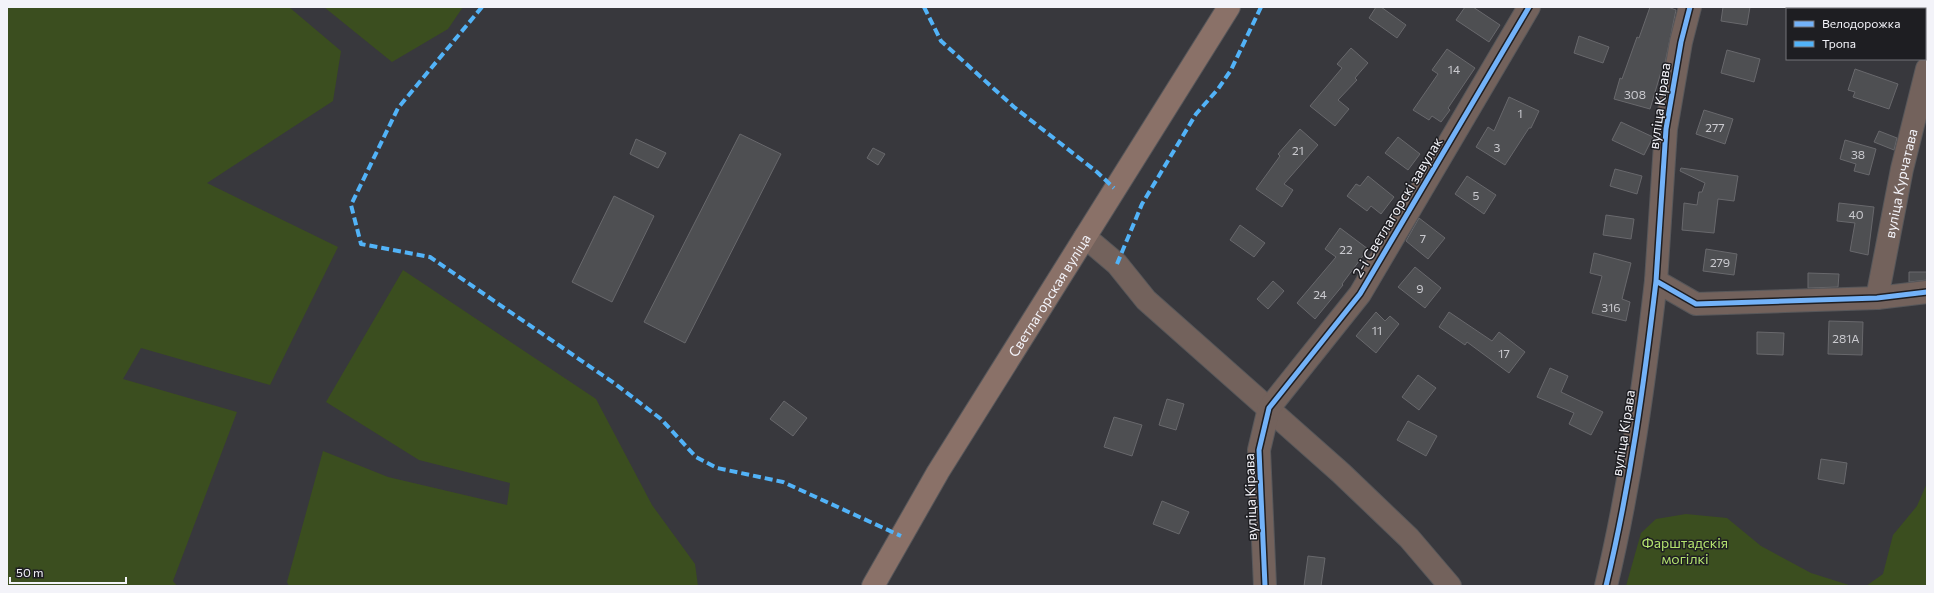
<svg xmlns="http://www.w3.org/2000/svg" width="1934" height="593" viewBox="0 0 1934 593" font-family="Commissioner,sans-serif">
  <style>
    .green { fill: #3b4e1f }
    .building { fill: #4e4f52; stroke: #68686c }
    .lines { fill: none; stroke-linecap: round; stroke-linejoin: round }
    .minor-casing { stroke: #57575a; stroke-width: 24 }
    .major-casing { stroke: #57575a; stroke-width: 24 }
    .minor { stroke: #73625c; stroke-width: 22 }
    .major { stroke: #8a7168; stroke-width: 22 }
    .quiet { stroke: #52b3f8; stroke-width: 4; stroke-dasharray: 8 4; stroke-linecap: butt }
    .cycleway-casing { stroke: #1e1e22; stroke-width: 8 }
    .cycleway { stroke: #73b2f8; stroke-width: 5 }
    .labels { text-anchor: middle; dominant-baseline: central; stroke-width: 3; stroke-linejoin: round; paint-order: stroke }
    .number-label { font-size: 12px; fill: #cacacf }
    .street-label { font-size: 14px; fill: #f3f3f9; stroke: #1e1e22 }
    .park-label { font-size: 14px; fill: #b3e26e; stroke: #1e1e22 }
  </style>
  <rect width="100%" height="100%" fill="#38383d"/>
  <path class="green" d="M7,7H289L341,51L333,101L207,183L338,247L270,385L141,348L123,379L237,412L173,581L177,586H7Z
    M324,7H463L448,29L392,62Z
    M403,270L596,399L652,505L695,564L698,586H289L287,582L323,451L388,477L507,505L510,483L419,460L326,402Z
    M1927,483V586H1866L1883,574L1893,535L1917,506Z
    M1686,514L1727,518L1761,546L1811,573L1852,586H1626L1641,533L1656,519Z"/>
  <path class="building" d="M1376,7H1381L1406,25L1397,38L1369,18Z
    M1465,7H1473L1500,25L1489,42L1456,20Z
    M1650,7H1668L1676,10L1663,73L1661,72L1650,109L1614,99L1620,78L1622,79L1637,37L1639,38Z
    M1723,7H1750L1747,25L1721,21Z
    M1579,36L1609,47L1603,63L1574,53Z
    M1351,48L1368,63L1355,78L1357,80L1338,100L1349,109L1335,126L1310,106L1342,68L1337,64Z
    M1447,49L1475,68L1448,108L1450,110L1441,122L1432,116L1429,120L1413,110L1438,74L1432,70Z
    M1727,50L1760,59L1754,82L1721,73Z
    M1855,69L1898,84L1889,109L1853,97L1855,92L1848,90Z
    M1509,97L1539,111L1531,128H1529L1505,165L1476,147L1488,127L1494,131Z
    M1704,110L1733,119L1725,144L1696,134Z
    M1621,122L1653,137L1644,155L1612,140Z
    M1300,129L1318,145L1284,184L1293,190L1282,207L1256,189L1280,156L1278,154Z
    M1879,131L1897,138L1894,150L1874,142Z
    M740,134L781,154L685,343L644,322Z
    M1398,137L1420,154L1408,170L1385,153Z
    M636,139L666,153L658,168L630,154Z
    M1845,140L1876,149L1869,175L1854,171L1856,164L1840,159Z
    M873,148L885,154L878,165L867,158Z
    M1681,168L1738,176L1734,201L1718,199L1714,233L1682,230L1684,203L1697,205L1699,192H1702L1705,183L1680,171Z
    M1615,169L1642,176L1637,194L1610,186Z
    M1368,176L1394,197L1381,214L1371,206L1367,211L1347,196L1356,184L1360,186Z
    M1467,176L1496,195L1484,214L1455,194Z
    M614,196L654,216L612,302L572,282Z
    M1839,203L1874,207L1868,255L1850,251L1855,223L1837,221Z
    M1606,215L1634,219L1631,239L1603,235Z
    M1419,218L1445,238L1428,259L1406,241Z
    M1240,225L1265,243L1254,257L1230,240Z
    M1340,228L1368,249L1342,284L1343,285L1315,319L1297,303L1336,257L1325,249Z
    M1706,249L1737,254L1734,275L1703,271Z
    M1594,253L1631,263L1622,299L1630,302L1626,321L1592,313L1602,276L1590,273Z
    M1415,267L1441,288L1425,308L1398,287Z
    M1909,272H1927V280L1909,282Z
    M1808,273L1839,274L1838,287L1808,288Z
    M1273,281L1284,291L1268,309L1257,299Z
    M1376,312L1385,321L1390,316L1399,324L1376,353L1356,336Z
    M1449,312L1492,341L1499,332L1525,352L1509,373L1467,342L1465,345L1439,327Z
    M1829,321L1863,322L1862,355L1828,354Z
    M1757,332L1784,333L1783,355L1757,354Z
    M1550,368L1568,376L1561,392L1603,412L1591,435L1569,424L1574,413L1537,397Z
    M1418,375L1436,388L1419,410L1402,397Z
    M1167,399L1184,404L1176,430L1159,425Z
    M784,401L807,418L793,436L770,419Z
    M1114,417L1142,425L1132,456L1104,447Z
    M1408,421L1437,436L1426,456L1397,440Z
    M1821,459L1847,463L1844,484L1818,479Z
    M1162,501L1189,512L1179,534L1153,524Z
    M1308,556L1325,558L1321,586H1304Z"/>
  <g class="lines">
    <defs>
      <g id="minor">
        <path d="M1690,7L1681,42L1666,129L1656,281L1696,304L1877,298L1927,292"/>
        <path d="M1085,237L1117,264L1146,300L1341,473L1409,538L1450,586"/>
        <path id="s1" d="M1877,298L1902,169L1927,69"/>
        <path d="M1265,586L1259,450L1269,408L1360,294L1529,7"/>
        <path d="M1606,586C1630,486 1644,384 1656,281"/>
      </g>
      <g id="major">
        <path id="s2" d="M873,586L938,472L1229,7"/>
      </g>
    </defs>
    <use href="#minor" class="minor-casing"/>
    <use href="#major" class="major-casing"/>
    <use href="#minor" class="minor"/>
    <use href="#major" class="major"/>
    <path class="quiet" d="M482,7L398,108L351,205L361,244L430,257L614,383L661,419L696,457L717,468L783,482L901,536
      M924,7L941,41L1014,107L1097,172L1114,188
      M1117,264L1142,204L1196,114L1218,89L1231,70L1261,7"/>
    <defs>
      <path id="cycleway" d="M1690,7L1681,42L1666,129L1656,281L1696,304L1877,298L1927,292
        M1265,586L1259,450L1269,408L1360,294L1529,7
        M1606,586C1630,486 1644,384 1656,281"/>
    </defs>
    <use href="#cycleway" class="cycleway-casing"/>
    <use href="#cycleway" class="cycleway"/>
  </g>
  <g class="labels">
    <g class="number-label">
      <text x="1454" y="69">14</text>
      <text x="1635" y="94">308</text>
      <text x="1520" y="113">1</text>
      <text x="1715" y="127">277</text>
      <text x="1497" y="147">3</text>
      <text x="1298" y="150">21</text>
      <text x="1858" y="154">38</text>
      <text x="1476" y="195">5</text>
      <text x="1856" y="214">40</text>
      <text x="1423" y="238">7</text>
      <text x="1346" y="249">22</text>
      <text x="1720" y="262">279</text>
      <text x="1420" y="288">9</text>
      <text x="1320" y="294">24</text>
      <text x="1611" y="307">316</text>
      <text x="1377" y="330">11</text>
      <text x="1846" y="338">281А</text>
      <text x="1504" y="353">17</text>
    </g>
    <g class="street-label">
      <text transform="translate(1659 106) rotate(-82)">вуліца Кірава</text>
      <text stroke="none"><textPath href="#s1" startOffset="117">вуліца Курчатава</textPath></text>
      <text transform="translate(1397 207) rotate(-59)">2-і Светлагорскі завулак</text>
      <text stroke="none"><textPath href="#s2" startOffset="340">Светлагорская вуліца</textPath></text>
      <text transform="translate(1623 433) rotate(-81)">вуліца Кірава</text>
      <text transform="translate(1250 497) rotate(-92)">вуліца Кірава</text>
    </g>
    <g class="park-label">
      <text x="1685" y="542">Фарштадскія<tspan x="1685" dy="16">могілкі</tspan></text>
    </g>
  </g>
  <rect width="1934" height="593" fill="none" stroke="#f3f3f9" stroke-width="16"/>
  <rect x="1786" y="8" width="140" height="52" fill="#1e1e22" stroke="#737378"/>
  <rect x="1794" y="21" width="20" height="6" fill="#73b2f8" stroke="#737378"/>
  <text x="1822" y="28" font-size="12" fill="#f3f3f9">Велодорожка</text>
  <rect x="1794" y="41" width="20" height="6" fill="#52b3f8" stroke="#737378"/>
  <text x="1822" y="48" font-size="12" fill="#f3f3f9">Тропа</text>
  <path d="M10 577v6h116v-6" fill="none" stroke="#f3f3f9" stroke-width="2"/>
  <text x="16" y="577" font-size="12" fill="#f3f3f9" stroke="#1e1e22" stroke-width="3" paint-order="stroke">50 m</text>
</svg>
